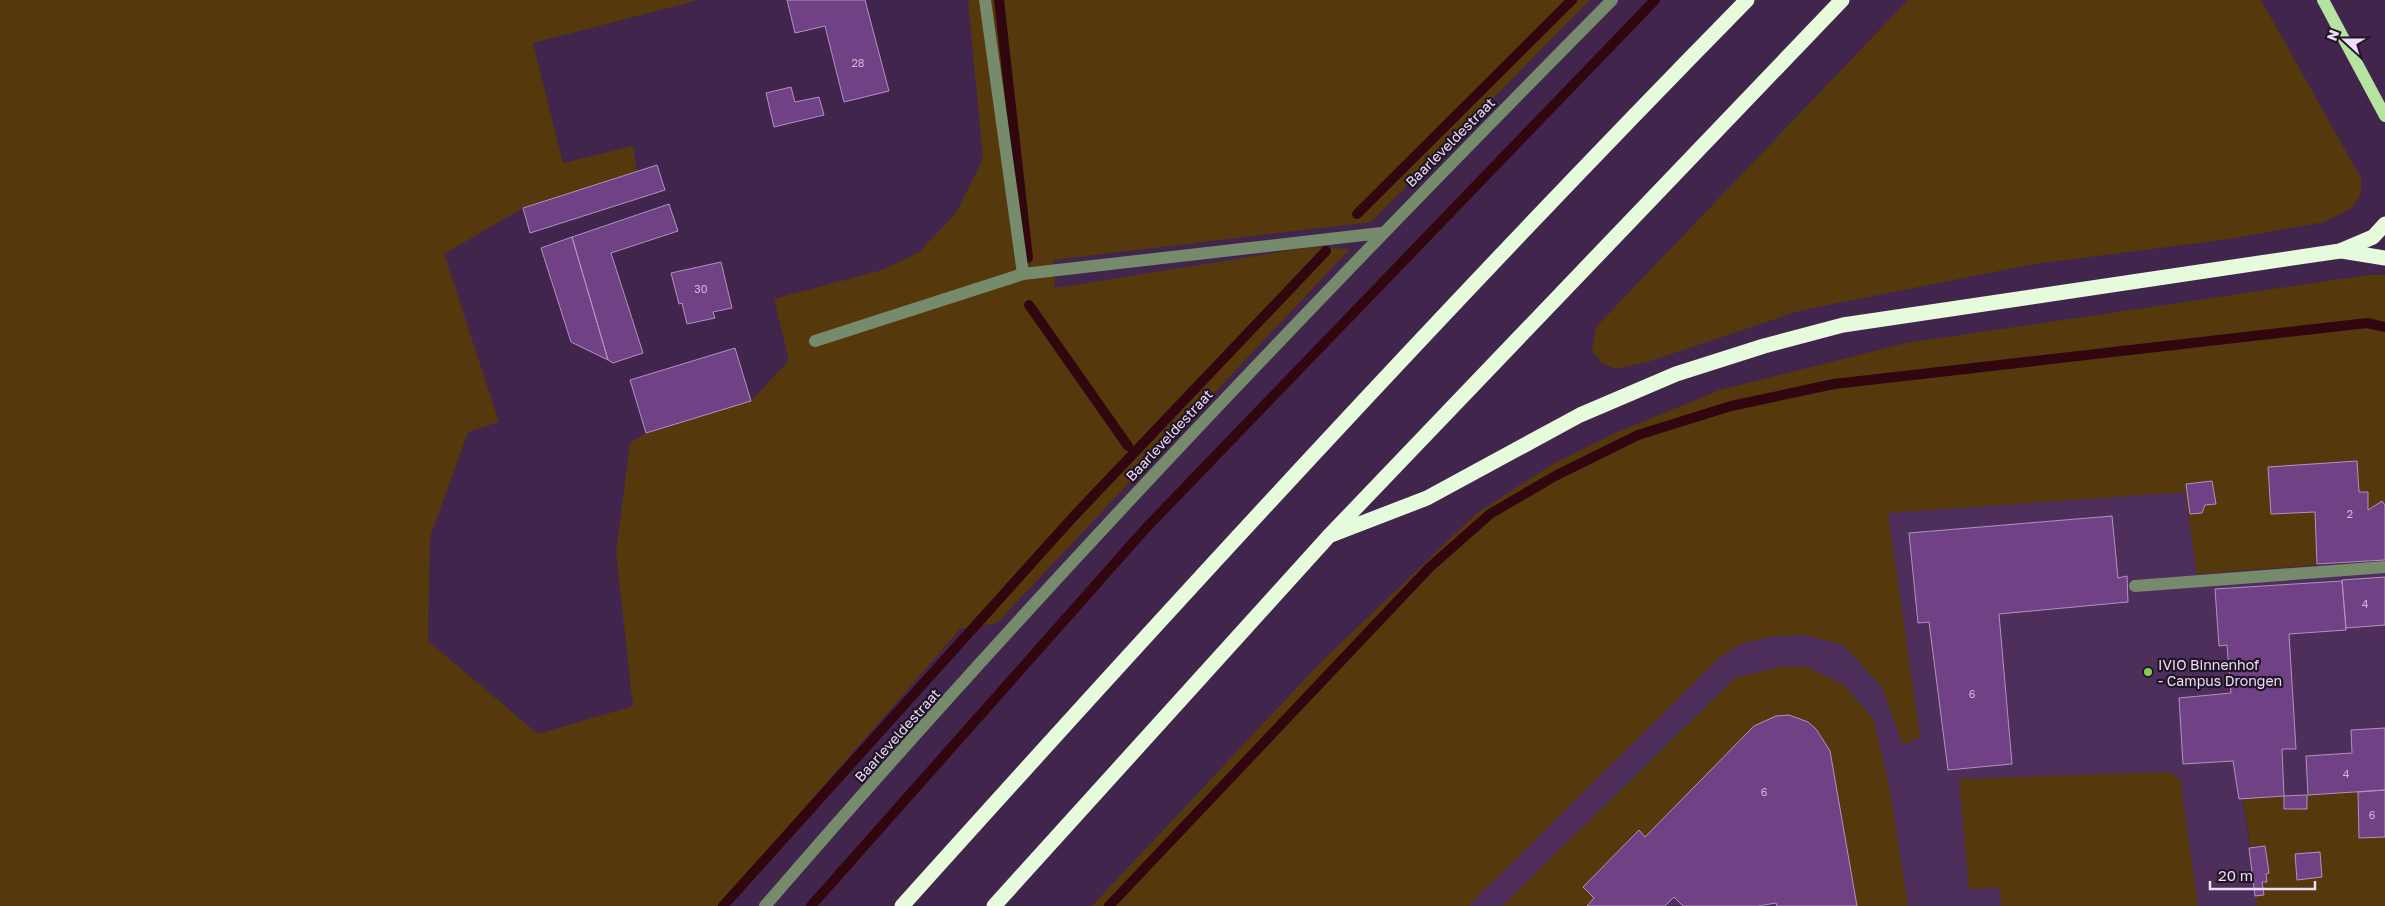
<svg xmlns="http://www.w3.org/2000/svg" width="2385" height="906" viewBox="0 0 2385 906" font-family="'Golos Text',sans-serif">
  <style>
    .built { fill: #4e2f5c }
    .green { fill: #55390c; fill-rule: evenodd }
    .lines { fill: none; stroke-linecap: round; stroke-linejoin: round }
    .stream { stroke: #32060e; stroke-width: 10 }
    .building { fill: #714185; stroke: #b292c1 }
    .minor { stroke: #768b6b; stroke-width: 12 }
    .major { stroke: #b7e3a1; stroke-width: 12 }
    .highway { stroke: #e6fbdc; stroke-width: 15 }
    .poi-dot { fill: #82d050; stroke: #211527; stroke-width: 2 }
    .labels { text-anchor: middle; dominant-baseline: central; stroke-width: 4.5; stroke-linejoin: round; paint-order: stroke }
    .number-label { font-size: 11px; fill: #d0b7da }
    .street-label { font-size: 14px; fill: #efdef7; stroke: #211527 }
    .poi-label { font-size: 14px; fill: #efdef7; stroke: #211527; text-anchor: start }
  </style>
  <rect width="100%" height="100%" fill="#41254d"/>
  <path class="built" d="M2174,417L2198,574L2385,561V790L2243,800L2257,906H1468L1720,657L1741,644L1772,636L1805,635L1843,645L1882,687L1903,745L1920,737L1888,513Z"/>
  <path class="green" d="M0,0H699L533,43L563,163L633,146L637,172L523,208L444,254L499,422L468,432L430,537L428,641L538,734L633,706L616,552L630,443L646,433L751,401L789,360L774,299L882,270L919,252L956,213L983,159L968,0H1590L1371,222L1053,260L1055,288L1312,247L1350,249L997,623L960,629L719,906H0Z
    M1908,0H2261L2361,178V194L2353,207L2324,222L2223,240L2034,264L1802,310L1647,362L1615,369L1602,363L1592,351L1596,327Z
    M2368,275H2385V506L2368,511L2367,492L2316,510L2317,565L2197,574L2185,492L1888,513L1920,737L1903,745L1882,687L1843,645L1805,635L1772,636L1741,644L1720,657L1468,906H1092L1319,664L1477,513L1553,464L1615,433L1720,390L1906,343Z
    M1783,666L1807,667L1844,685L1873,718L1890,790L1908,906H1856L1830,751C1813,715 1789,708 1754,726L1645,837L1639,831L1594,898L1587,906H1502L1735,678Z
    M2170,772L2180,779L2198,906H2001L1999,887L1969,890L1959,779Z
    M2358,792L2359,838L2385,837V906H2257L2255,896L2264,894L2262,883H2266L2264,873L2269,872L2265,846H2250L2243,799L2284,796V810L2307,809V795ZM2320,853L2322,877L2297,880L2295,855Z"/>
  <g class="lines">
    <path class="stream" d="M999,0L1028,258
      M1357,214L1572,0
      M1029,305L1128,446
      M723,906L1074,516L1326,251
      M811,906L1146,528L1655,0
      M1109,906L1430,567L1490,514L1555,476L1638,435L1731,406L1834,384L2367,323L2385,327"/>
  </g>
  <path class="building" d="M787,0H865L889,91L844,102L825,26L795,33Z
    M791,87L795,102L819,97L824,115L774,127L766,93Z
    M657,165L665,190L530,233L523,208Z
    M669,204L678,231L611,253L643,353L613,363L608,360L572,237Z
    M572,237L608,360L571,342L541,248Z
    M721,262L732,308L713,312L715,318L687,324L682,303L679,304L671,273Z
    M735,348L751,401L646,433L630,380Z
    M2357,461L2359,492H2368V510L2382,501L2385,505V560L2317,564L2315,512L2271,514L2268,467Z
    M2212,481L2216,504L2205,505L2202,513L2190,514L2186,484Z
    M2112,516L2118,578L2127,576L2128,602L1999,614L2012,764L1948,770L1929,622L1918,623L1909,533Z
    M2385,577V625L2346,628L2342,580Z
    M2342,581L2346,630L2289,634L2296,749H2282L2284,796L2239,799L2233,761L2183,764L2179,698L2231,693L2227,645L2219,646L2215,589Z
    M1789,715L1808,722L1816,729L1830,751L1857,906H1777L1776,903L1758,906H1683L1674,897L1665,906H1587L1594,898L1583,887L1639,830L1645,837L1754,726L1776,716Z
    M2385,728V790L2308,795L2306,756L2352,753L2351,730Z
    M2385,790V837L2359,838L2358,792Z
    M2307,795V809H2284V796Z
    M2265,846L2269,873L2266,874L2267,882H2262L2264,895L2255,896L2249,848Z
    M2320,852L2322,877L2297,880L2295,854Z"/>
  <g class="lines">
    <path class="minor" d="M985,0L1023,274
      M815,341L1023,274L1381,233
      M2135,586L2385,567
      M765,906C1035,593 1321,294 1612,0"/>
    <path class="major" d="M2323,0L2385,116"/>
    <path class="highway" d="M2342,251L2385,258
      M1331,535L1427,498L1580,415L1676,374L1764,346L1843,325L2340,251L2373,237L2385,224
      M902,906C1178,599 1458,294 1747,0
      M994,906L1328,537L1842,0"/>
  </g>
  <circle class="poi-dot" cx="2148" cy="672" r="5"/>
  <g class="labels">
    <g class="number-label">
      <text x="858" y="62">28</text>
      <text x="701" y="288">30</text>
      <text x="2350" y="513">2</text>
      <text x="2365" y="603">4</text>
      <text x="1972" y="693">6</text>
      <text x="2346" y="773">4</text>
      <text x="1764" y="791">6</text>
      <text x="2372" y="814">6</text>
    </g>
    <g class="street-label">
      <text transform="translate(1450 142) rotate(-45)">Baarleveldestraat</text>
      <text transform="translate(1169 435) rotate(-47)">Baarleveldestraat</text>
      <text transform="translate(897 735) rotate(-48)">Baarleveldestraat</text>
    </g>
    <g class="poi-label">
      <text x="2158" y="664">IVIO Binnenhof<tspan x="2158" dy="16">- Campus Drongen</tspan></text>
    </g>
  </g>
  <g transform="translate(2345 40) rotate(291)" stroke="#211527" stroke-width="4" paint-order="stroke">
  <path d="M0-4L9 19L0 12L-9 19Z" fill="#efdef7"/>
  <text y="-8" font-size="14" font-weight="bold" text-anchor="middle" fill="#efdef7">N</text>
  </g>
  <path d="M2210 881v8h105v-8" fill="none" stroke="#efdef7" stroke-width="2.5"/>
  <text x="2218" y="881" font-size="15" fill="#efdef7" stroke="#211527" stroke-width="4" paint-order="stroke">20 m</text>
</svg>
